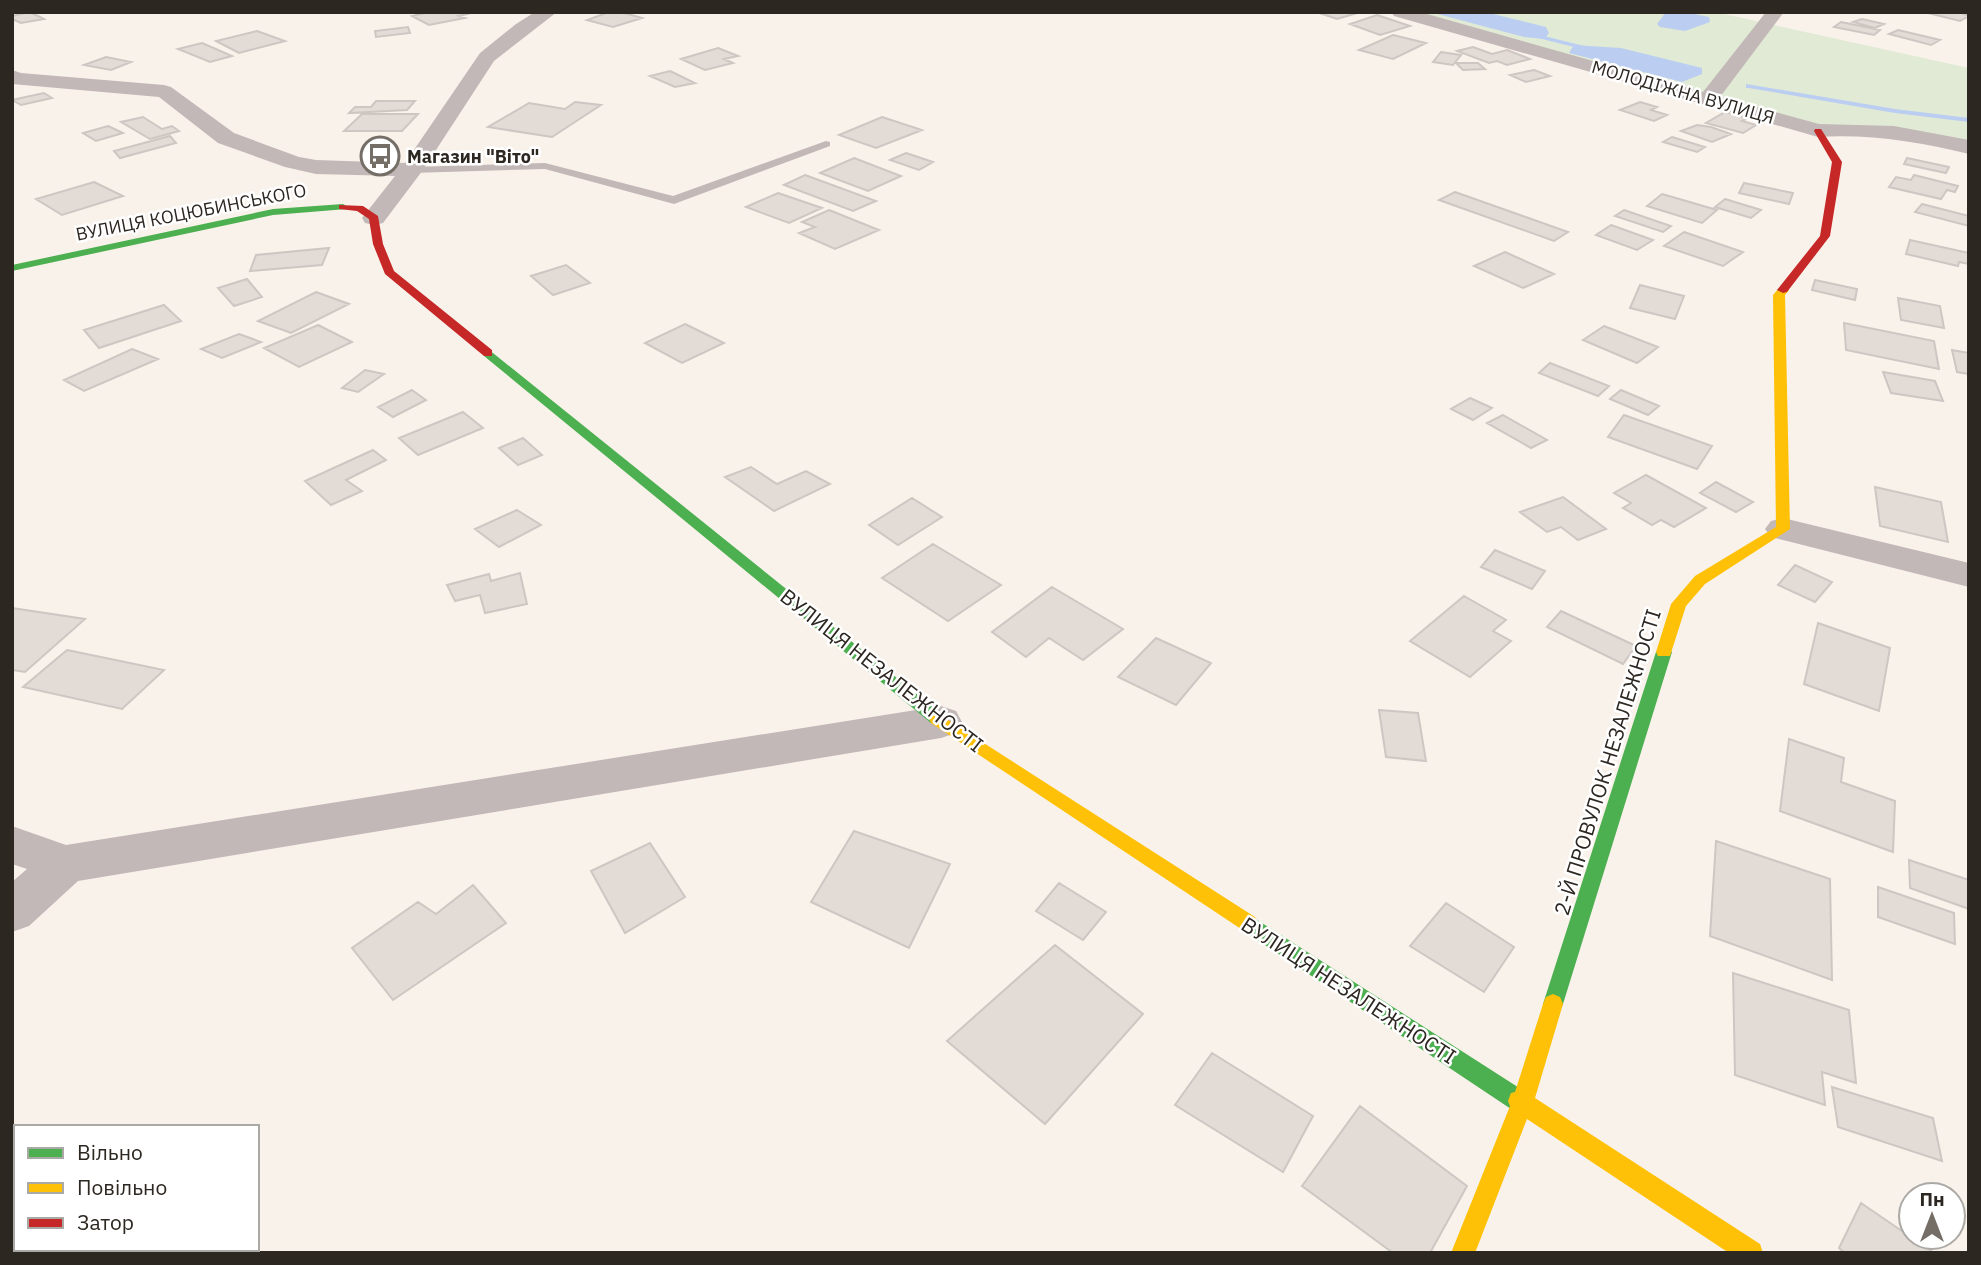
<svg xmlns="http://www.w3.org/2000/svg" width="1981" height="1265" viewBox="0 0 1981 1265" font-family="'IBM Plex Sans',sans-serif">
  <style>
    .green { fill: #e0ead5 }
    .water { fill: #bbcef2 }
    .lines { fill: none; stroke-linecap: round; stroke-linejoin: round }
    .stream { fill: #bbcef2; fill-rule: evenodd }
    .building { fill: #e2dbd6; stroke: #cec6c2; stroke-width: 2 }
    .lane { fill: #c3b8b8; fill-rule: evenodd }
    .street { fill: #c3b8b8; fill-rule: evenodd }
    .fast { fill: #4caf50; fill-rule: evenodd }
    .slow { fill: #ffc107; fill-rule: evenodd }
    .jam { fill: #c62828; fill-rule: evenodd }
    .labels { text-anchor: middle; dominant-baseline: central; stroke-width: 5; stroke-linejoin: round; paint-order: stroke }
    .far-street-label { font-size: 18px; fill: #2d2721; stroke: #fff }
    .far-poi-label { font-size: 18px; font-weight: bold; fill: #2d2721; stroke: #fff; text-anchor: start }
    .street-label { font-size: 21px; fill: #2d2721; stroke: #fff }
  </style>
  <rect width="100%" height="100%" fill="#f9f2ea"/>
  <path class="green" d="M1400,12H1715L1969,68V147L1818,131Z"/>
  <path class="water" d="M1430,12H1485L1546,27L1549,33L1544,39L1524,37Z
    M1666,12H1685L1709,17L1710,22L1685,31L1660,27L1657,24Z
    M1574,45L1621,48L1702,68V74L1682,82L1569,53Z"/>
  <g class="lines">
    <path class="stream" d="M1528,32L1592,48L1593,49L1590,51L1526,35Z
      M1746,84L1895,109L1969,118V122L1895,113L1749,88H1746Z"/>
  </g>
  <path class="building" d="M30,12L44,19L21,23L12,19V16Z
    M429,12H475L459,16L465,18L429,25L412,16Z
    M609,12H621L642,18L613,27L587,20Z
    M1328,12H1361L1337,19L1322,14Z
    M1924,12H1959L1969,16L1960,21Z
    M1377,15L1410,26L1380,35L1350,24Z
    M1862,19L1884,24L1875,28L1853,22Z
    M1841,22L1880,30L1874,35L1834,27Z
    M408,27L410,33L376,37L375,31Z
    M1898,30L1940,40L1931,45L1889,34Z
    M257,31L285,41L239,53L216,41Z
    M1393,35L1426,43L1393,59L1359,50Z
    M202,43L232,56L210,62L178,49Z
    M1473,47L1492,54L1507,50L1530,59L1507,65L1497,61L1489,63L1457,51Z
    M718,48L738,56L724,59L733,63L705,70L681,59Z
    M1441,52L1461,55L1453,65L1433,62Z
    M106,57L131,62L111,70L84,65Z
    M1456,63H1478L1485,69L1463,70Z
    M1534,70L1550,76L1526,82L1510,75Z
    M670,71L695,83L675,87L650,76Z
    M44,93L52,98L21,105L12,100Z
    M376,101H415L407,110L349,113L355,107H371Z
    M575,102L601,105L552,137L488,127L529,103L565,109Z
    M1640,102L1657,107L1651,110L1667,115L1654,121L1620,110Z
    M1725,112L1748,118L1742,121L1756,125L1743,133L1706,123Z
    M362,114H418L402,131H344Z
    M143,117L162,129L172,126L179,131L150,139L121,122Z
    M882,117L922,130L876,148L839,135Z
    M1697,125L1711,127L1731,134L1712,142L1681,131Z
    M108,126L123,133L96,141L83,133Z
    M170,136L176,143L120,158L114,151Z
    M1672,137L1705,147L1697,152L1663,142Z
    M906,153L933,162L919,170L890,160Z
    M854,158L901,176L868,191L820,173Z
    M1907,158L1949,167L1946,173L1904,164Z
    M805,175L876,201L853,211L784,185Z
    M1914,175L1958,186L1955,192L1947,190L1941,199L1889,187L1896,177L1911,180Z
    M94,182L123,196L62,215L36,199Z
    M1744,183L1793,193L1789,204L1739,193Z
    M1455,192L1568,232L1554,241L1439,200Z
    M778,193L822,208L789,223L746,207Z
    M1662,194L1717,210L1702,223L1647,206Z
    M1725,199L1761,210L1751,218L1715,207Z
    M1922,204L1969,216V226L1915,212Z
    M829,210L879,230L835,249L799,233L815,227L802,222Z
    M1624,210L1671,226L1663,232L1615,216Z
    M1611,225L1653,240L1637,250L1596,235Z
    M1684,232L1743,252L1723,266L1664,246Z
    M1910,240L1969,253V264L1959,262L1958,266L1906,254Z
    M329,248L322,265L250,271L256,255Z
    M1505,252L1554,274L1523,288L1474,266Z
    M566,265L590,283L553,295L531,276Z
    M247,279L262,297L234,306L218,288Z
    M1815,280L1857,289L1855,300L1812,290Z
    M1640,285L1684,296L1675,319L1630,308Z
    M316,292L349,304L291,333L258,321Z
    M1898,298L1940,306L1944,328L1901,320Z
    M164,305L181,321L99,348L84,330Z
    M1844,323L1934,341L1939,369L1846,350Z
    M685,324L724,343L682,363L645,343Z
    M318,325L352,342L299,367L264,348Z
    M1604,326L1658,347L1637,363L1583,340Z
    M239,334L261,342L222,358L201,349Z
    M132,349L158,359L84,391L64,380Z
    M1952,350L1969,353V374L1957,372Z
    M1550,363L1609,386L1598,396L1539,373Z
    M365,370L384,374L358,392L342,388Z
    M1883,372L1935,381L1943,401L1891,393Z
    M412,390L426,400L393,417L378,407Z
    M1621,390L1659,406L1648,415L1610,399Z
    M1470,398L1492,408L1473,420L1451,409Z
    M463,412L483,428L418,455L399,438Z
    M1503,415L1547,440L1531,448L1487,423Z
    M1624,415L1712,446L1697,469L1608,437Z
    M523,438L542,455L518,465L499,448Z
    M373,450L386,460L346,480L362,491L331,505L305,481Z
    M751,467L777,484L806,471L830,484L774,511L725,477Z
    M1646,475L1706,508L1674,527L1661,520L1652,525L1623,508L1631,503L1614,493Z
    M1716,482L1753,502L1736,512L1700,493Z
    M1875,487L1941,502L1948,542L1880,526Z
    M1563,497L1606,529L1578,540L1561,527L1547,532L1520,512Z
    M912,498L942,517L898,545L869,525Z
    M517,510L541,525L499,547L475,529Z
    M933,544L1001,585L948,621L882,578Z
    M1495,550L1545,571L1532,589L1481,567Z
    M1795,565L1832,582L1815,602L1778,585Z
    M520,573L527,604L485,613L480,595L455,601L447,585L489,574L491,581Z
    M1052,587L1123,629L1083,660L1049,638L1026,657L992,632Z
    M1464,596L1506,620L1493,631L1511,641L1470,677L1410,641Z
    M12,608L85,619L25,672L12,670Z
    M1561,611L1636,646L1623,664L1547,627Z
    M1818,623L1890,648L1879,711L1804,684Z
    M1156,638L1211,663L1176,705L1118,677Z
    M67,650L164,670L122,709L23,687Z
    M1379,710L1418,713L1426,761L1386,757Z
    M1789,739L1844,758L1841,782L1895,801L1893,852L1780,811Z
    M854,831L950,864L909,948L811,902Z
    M1716,841L1830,879L1832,980L1710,936Z
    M650,843L685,897L625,933L591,871Z
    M1909,860L1969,880V909L1910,888Z
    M1059,883L1106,912L1083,940L1036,911Z
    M473,885L506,923L393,1000L352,948L418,902L436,914Z
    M1878,887L1954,913L1955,944L1878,917Z
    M1446,903L1514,947L1484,992L1410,946Z
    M1055,945L1143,1014L1045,1124L947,1041Z
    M1733,973L1849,1010L1856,1083L1822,1072L1825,1105L1735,1075Z
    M1212,1053L1313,1116L1283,1172L1175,1105Z
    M1832,1087L1933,1118L1942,1161L1838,1127Z
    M1360,1106L1467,1186L1430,1253H1393L1302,1186Z
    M1861,1203L1934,1253H1845L1839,1248Z"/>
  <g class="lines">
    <path class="lane" d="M826,141L830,142V146L674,204L545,169L412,173L406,170L412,167L545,163L673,196Z"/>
    <path class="street" d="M535,12H557L494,61L423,170L383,223L374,225L365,223L362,218L395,176L316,174L285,167L218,143L159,97L12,84V70L21,73L164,85L171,87L234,133L299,157L316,160L405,163L480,53L516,24Z
      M1391,12H1420L1703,92L1766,12H1784L1720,97L1819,124L1894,126L1969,140V154C1919,142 1870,134 1818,137L1394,16Z
      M1783,518L1969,563V587L1771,537L1765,529L1771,521Z
      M941,706L956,711L962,722L956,733L941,738L78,881L29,926L12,932V882L27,869L12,864V826L66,845Z"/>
    <path class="fast" d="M343,204L348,207L347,209L273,215L12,271V265L273,209Z
      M488,349L943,715L945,719L943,723H931L484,356V350Z
      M1664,646L1672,652L1563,1004L1560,1011L1553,1014L1546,1011L1543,1004L1656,652Z
      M1248,914L1527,1093L1530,1101L1527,1109L1519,1112L1511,1109L1241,929L1238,923L1241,917Z"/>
    <path class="slow" d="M1779,288L1789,290L1785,295L1790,529L1705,584L1686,606L1670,656H1658L1656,652L1671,604L1695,576L1776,527L1773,295Z
      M937,713L1255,917L1258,923L1255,929L1248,932L1241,929L931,723L929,719L931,715Z
      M1553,994L1560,997L1563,1004L1535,1098L1760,1244L1763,1253H1729L1527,1119L1475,1253H1451L1510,1106L1508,1101L1511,1093L1515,1092L1543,1004L1546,997Z"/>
    <path class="jam" d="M1815,129H1821L1842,162L1830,236L1787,292L1783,293L1777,290L1820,236L1832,162L1814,131Z
      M339,205L363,206L378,216L383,244L394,271L492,350V356H484L385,274L373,244L369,219L357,211L339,209Z"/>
  </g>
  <defs>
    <symbol id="bus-ring" viewBox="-11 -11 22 22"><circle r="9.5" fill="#fff" stroke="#746e67" stroke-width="1.5"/><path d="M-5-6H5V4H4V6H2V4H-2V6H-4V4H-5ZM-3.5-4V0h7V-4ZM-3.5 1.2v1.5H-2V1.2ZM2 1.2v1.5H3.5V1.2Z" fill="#746e67"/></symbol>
  </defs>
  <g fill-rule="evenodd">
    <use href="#bus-ring" x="358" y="134" width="44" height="44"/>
  </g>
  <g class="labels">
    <g class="far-street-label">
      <text transform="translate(1683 92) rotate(16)">МОЛОДІЖНА ВУЛИЦЯ</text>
      <text transform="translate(191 212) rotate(-11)">ВУЛИЦЯ КОЦЮБИНСЬКОГО</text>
    </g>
    <g class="far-poi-label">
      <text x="407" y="156">Магазин "Віто"</text>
    </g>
    <g class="street-label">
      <text transform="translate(882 670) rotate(38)">ВУЛИЦЯ НЕЗАЛЕЖНОСТІ</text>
      <text transform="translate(1607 762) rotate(-73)">2-Й ПРОВУЛОК НЕЗАЛЕЖНОСТІ</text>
      <text transform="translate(1349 990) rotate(33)">ВУЛИЦЯ НЕЗАЛЕЖНОСТІ</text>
    </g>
  </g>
  <rect width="1981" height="1265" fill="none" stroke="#2d2721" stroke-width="28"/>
  <rect x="14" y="1125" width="245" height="126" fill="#ffffff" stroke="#aba9a6" stroke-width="2"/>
  <rect x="28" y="1148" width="35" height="10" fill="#4caf50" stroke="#aba9a6" stroke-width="2"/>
  <text x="77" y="1160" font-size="21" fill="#2d2721">Вільно</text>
  <rect x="28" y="1183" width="35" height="10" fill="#ffc107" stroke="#aba9a6" stroke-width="2"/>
  <text x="77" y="1195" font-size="21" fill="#2d2721">Повільно</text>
  <rect x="28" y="1218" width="35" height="10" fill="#c62828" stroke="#aba9a6" stroke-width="2"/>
  <text x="77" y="1230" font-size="21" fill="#2d2721">Затор</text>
  <g transform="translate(1932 1216)"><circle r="33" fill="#ffffff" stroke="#aba9a6" stroke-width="2"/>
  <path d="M0-5L12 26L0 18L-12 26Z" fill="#746e67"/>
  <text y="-10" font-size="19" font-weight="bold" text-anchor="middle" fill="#2d2721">Пн</text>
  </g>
</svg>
